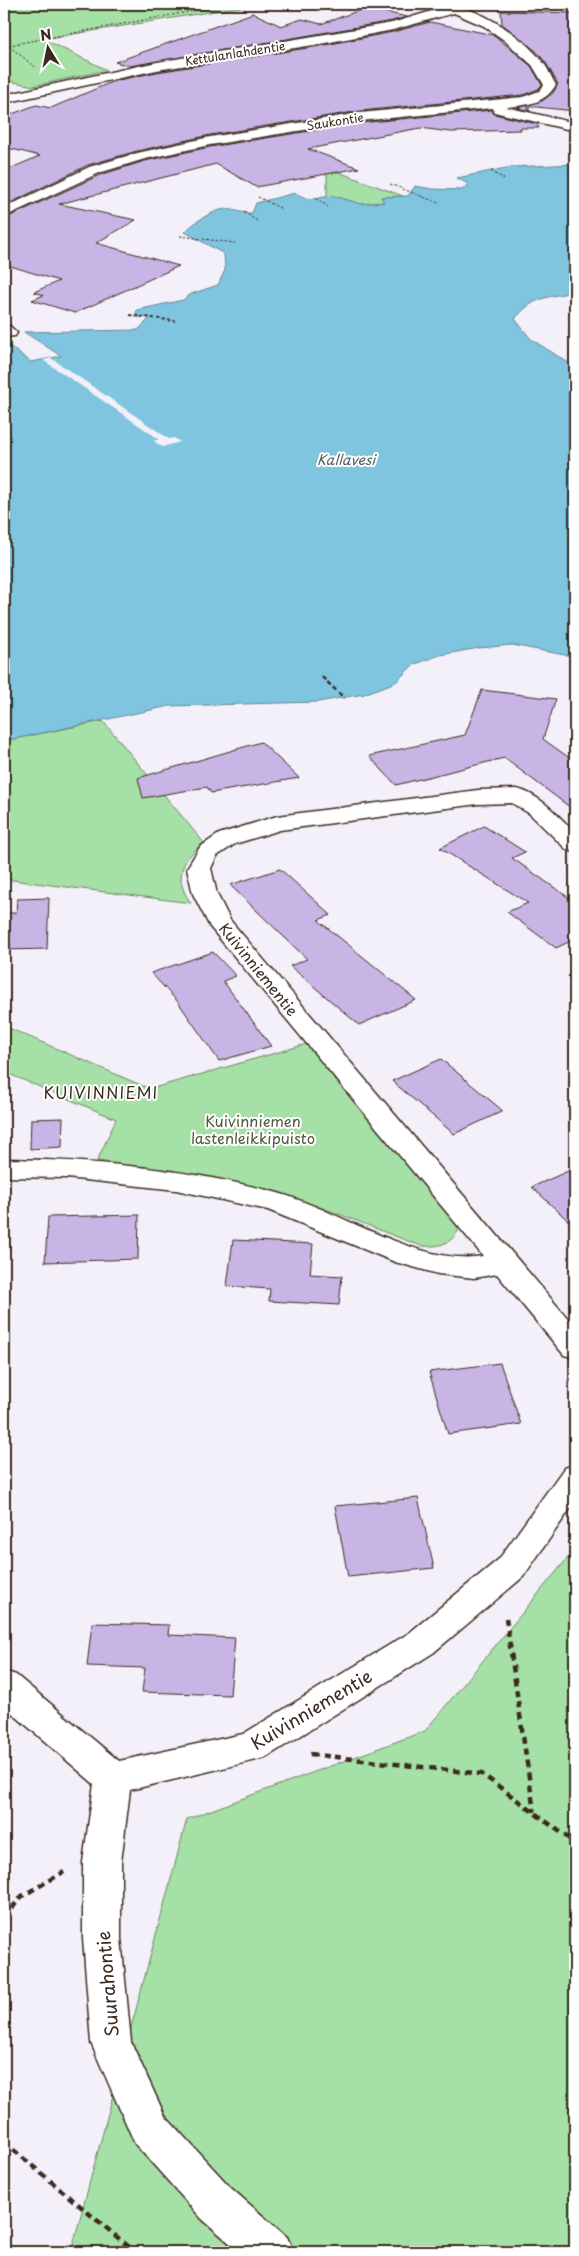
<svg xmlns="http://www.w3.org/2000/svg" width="579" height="2256" viewBox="0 0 579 2256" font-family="'Playpen Sans',sans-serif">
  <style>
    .green { fill: #a5e0a6; stroke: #708562 }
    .water { fill: #7fc5e0; stroke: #648792 }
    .pier { fill: #f4f0fa }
    .building { fill: #c8b5e5; stroke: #3b2a1e }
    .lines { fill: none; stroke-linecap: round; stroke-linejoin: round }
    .minor-casing { stroke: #3b2a1e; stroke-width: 3 }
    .path-far3 { stroke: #3b2a1e; stroke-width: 1; stroke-dasharray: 2.5 2; stroke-linecap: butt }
    .path-far2 { stroke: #3b2a1e; stroke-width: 2; stroke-dasharray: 3 2.5; stroke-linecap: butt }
    .path-far1 { stroke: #3b2a1e; stroke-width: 2.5; stroke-dasharray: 4.5 3; stroke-linecap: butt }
    .path { stroke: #3b2a1e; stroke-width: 4.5; stroke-dasharray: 7 5; stroke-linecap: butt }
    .minor { fill: #fff; fill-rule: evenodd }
    .labels { text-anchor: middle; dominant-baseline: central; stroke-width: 4; stroke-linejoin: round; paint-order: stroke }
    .far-street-label { font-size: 12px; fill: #3b2a1e; stroke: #fff }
    .far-water-label { font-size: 14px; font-style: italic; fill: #536062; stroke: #fff }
    .street-label { font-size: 15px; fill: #3b2a1e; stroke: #fff }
    .park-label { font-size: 15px; fill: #565840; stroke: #fff }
    .neighbourhood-label { font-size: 16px; letter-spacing: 1px; fill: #3b2a1e; stroke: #fff }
    .near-street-label { font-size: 18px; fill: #3b2a1e; stroke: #fff }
  </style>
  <rect width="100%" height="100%" fill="#f4f0fa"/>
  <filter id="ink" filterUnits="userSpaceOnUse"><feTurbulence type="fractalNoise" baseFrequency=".02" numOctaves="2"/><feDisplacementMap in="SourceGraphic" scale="10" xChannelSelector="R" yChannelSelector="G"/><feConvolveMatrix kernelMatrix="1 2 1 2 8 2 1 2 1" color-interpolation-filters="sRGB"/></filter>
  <g filter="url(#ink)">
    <path class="green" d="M4,4H259L43,39L107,70L34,86L4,80Z
      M273,134L341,173L403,196L381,197L385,202L361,204L334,196L327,197V175L259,137Z
      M103,721L204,843C181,859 173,879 191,903L4,879V741Z
      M4,1026L150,1089L310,1043L457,1223L458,1231C450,1245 437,1247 422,1246C383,1233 347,1215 307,1203C238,1181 169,1170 97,1161L116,1119L4,1072Z
      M575,1549V2252H71L187,1819L425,1731Z"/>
    <path class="water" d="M575,164V292C547,297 533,297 515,319L531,339L575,367V657L512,645L479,648L440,655L413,665L396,682L364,694L318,702L170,706L4,741V342L31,362L61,356L24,332L138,330L150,318L135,317L137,310L183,300L191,294L218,285L225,270L224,254L185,232C194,222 210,212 224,209C231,208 242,214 252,213L256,203L295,193L308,199L334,196L361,204L384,202L381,197L408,196L415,186L433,189L462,190L468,184L457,178L511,167Z"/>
    <path class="pier" d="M51,358L169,439L174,438L180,442L162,447L154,441L159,439L43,360Z"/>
    <path class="building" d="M366,8L407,17L392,21L130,66L115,62L253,13L281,26L302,19L321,24Z
      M501,11L575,13V111L527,106L530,111L517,108L542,101L553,93L558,84L546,63L536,51L502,24Z
      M430,22L494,35L531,66L542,85L538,89L523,95L360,111L210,135L137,151L88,165L4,206V171L40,156L4,147V117L36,105L51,108L114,81L157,72L320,46L393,32Z
      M492,110L494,114L537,124L539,128H520L521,130L451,132L420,128L308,149L359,168L256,187L216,164L59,204L136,220L96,243L179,266L75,313L32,300L44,295L34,292L59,281L4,264V219L100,175L145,161L210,147L360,123Z
      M482,690L556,699L543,739L575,762V811L504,758L396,785L369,756L465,735Z
      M261,742L299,778L211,793L207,787L143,798L138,778Z
      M484,826L525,852L512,858L575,902V939L556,948L507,912L528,903L440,848Z
      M280,869L331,915L318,920L416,1000L359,1025L290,966L307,959L230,885Z
      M49,898L47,949L4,950V913H16L17,899Z
      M213,952L236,976L223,981L271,1046L219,1061L178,1002L151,973Z
      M441,1059L503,1111L454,1134L392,1081Z
      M63,1118L62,1147L30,1149L31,1119Z
      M575,1168V1227L532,1187Z
      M139,1215L138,1259L45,1262L48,1217Z
      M233,1240L313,1244L310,1274L342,1276L339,1305L269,1301L270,1289L227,1286Z
      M500,1363L521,1424L448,1434L429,1372Z
      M418,1498L434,1568L348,1577L335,1506Z
      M92,1623L169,1625L168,1635L235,1638L230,1695L142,1692L145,1668L87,1666Z"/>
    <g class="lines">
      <defs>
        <path id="minor" d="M455,4H470L464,8C493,17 523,38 542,61C548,68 551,77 556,85C544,104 528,105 506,107L575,123V131L494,112L493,108L360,121L210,145L145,159L99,173L4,217V208L89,167L137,153L210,137L360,113L523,97L539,91L544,85L532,65L504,40L484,26L454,13L393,30L320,44L157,70L4,103V95L157,62L392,23Z
          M4,324L10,326L17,333L15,336L4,337Z
          M517,789C541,795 558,816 575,832V852L567,850L530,814L512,803L478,804L280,830L235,844L217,856L211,868L217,894L230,920L575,1327V1358L564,1355L497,1274L474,1278L438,1274L395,1262L268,1210L176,1190L67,1178L4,1177V1159C96,1160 189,1169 278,1193C339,1210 420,1267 483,1256L210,927L193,894L187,868L200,847L219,834L277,816L478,790Z
          M575,1465V1502L523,1577L433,1653L265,1758L130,1790L121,1862V1938L131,2042L165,2116L232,2189L287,2237L294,2252H240L202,2219L135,2144L91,2043L83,1938V1862L94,1784L4,1706V1671L16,1675L119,1761L243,1734L409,1633L499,1559L564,1468Z"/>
      </defs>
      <use href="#minor" class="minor-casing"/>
      <path class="path-far3" d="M4,46L231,4
        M9,46L35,67
        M491,171L504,179
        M390,184L439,203
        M258,197L282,209
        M316,198L328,207
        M244,212L257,221
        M180,236L235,243"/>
      <path class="path-far2" d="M130,315L175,321"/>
      <path class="path-far1" d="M322,677L344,698"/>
      <path class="path" d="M506,1618L534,1812
        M310,1754L482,1774L575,1843
        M4,1918L22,1896L64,1872
        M4,2142L135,2252"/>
      <use href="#minor" class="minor"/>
    </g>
  </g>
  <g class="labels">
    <g class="far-street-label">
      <text transform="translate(235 53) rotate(-9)">Kettulanlahdentie</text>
      <text transform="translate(335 121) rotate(-9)">Saukontie</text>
    </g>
    <g class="far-water-label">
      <text x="346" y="459">Kallavesi</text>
    </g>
    <g class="street-label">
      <text transform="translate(259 969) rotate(51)">Kuivinniementie</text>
    </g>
    <g class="park-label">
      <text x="253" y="1120">Kuivinniemen<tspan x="253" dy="17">lastenleikkipuisto</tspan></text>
    </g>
    <g class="neighbourhood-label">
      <text x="101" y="1092">KUIVINNIEMI</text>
    </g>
    <g class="near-street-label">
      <text transform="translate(311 1709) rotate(-31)">Kuivinniementie</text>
      <text transform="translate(107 1984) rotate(-95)">Suurahontie</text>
    </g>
  </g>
  <rect width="579" height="2256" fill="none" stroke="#fff" stroke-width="20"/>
  <rect x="10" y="10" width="559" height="2236" fill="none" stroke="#3b2a1e" stroke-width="2" filter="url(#ink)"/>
  <g transform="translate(48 48) rotate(350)" stroke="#ffffff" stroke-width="4" paint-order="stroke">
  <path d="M0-4L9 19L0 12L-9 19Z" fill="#3b2a1e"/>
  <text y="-8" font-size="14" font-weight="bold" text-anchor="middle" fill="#3b2a1e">N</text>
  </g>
</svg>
